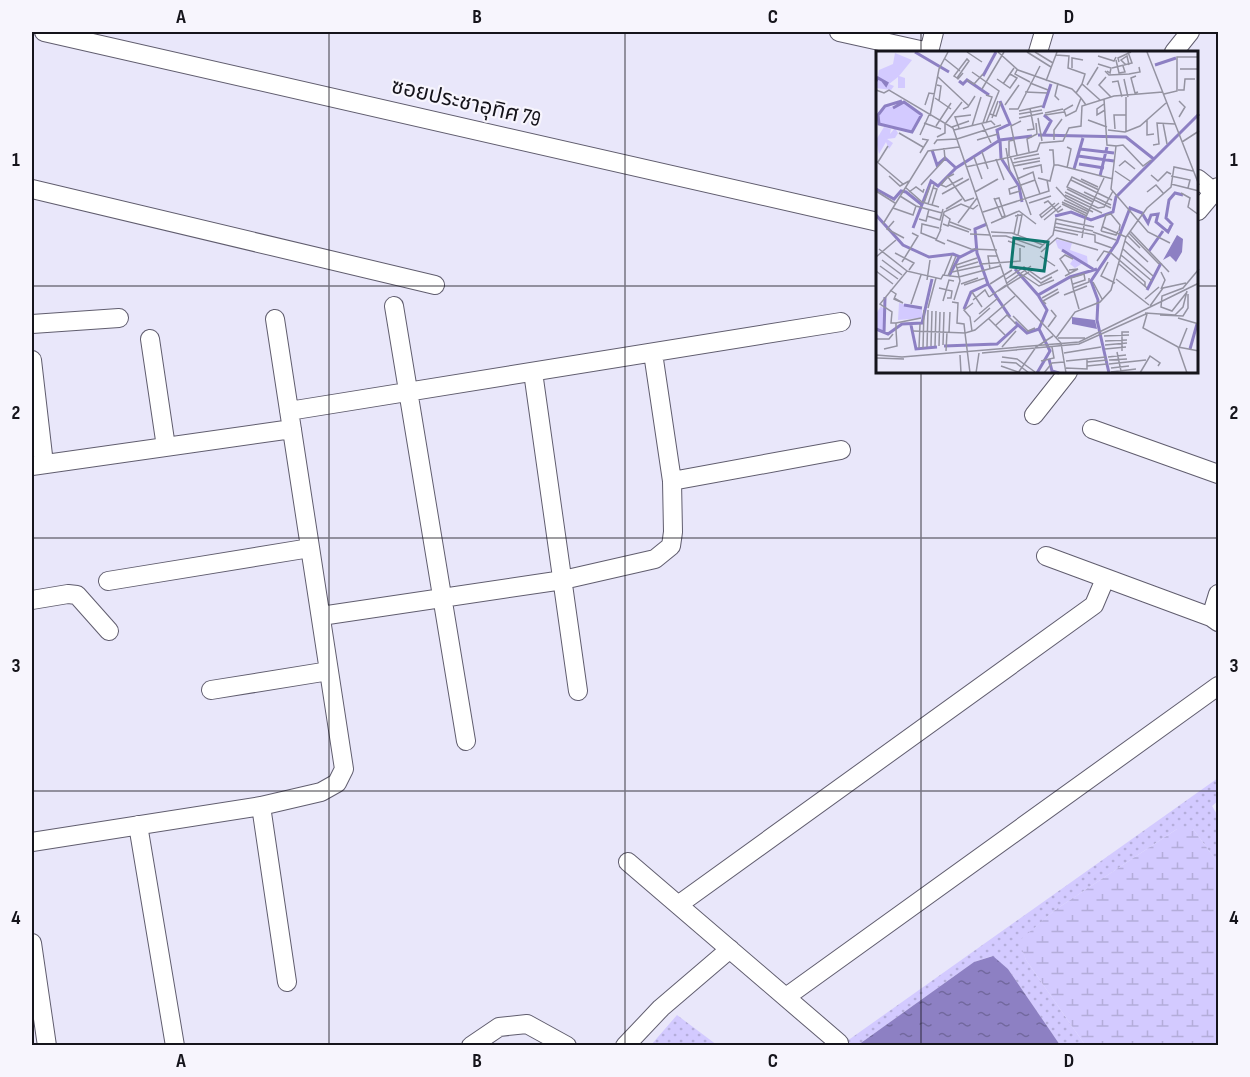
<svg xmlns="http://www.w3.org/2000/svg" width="1250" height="1077" viewBox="0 0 1250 1077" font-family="'Sofia Sans Condensed','Noto Sans Thai',sans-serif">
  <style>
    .grass { fill: url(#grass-dots) }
    .wetland { fill: url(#wetland-marsh) }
    .water { fill: url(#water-ripples) }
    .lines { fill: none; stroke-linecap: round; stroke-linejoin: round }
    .street-casing { stroke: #605d6e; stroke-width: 20 }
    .street { stroke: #fff; stroke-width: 18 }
    .grid { fill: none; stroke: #15141b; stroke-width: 1.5; stroke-opacity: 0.55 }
    .labels { text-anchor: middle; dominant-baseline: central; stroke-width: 4.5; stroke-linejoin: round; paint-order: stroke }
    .street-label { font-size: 22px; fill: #15141b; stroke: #f7f5fd }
    .inset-river { fill: none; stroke: #8d80c3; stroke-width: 3 }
    .inset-road { fill: none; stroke: #9493a1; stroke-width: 1.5 }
    .view { fill: #0f766e; fill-opacity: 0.15; stroke: #0f766e; stroke-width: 3 }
    .inset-edge { fill: none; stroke: #15141b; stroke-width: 3 }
    .neatline { fill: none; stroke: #15141b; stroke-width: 2 }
    .grid-label { font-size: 20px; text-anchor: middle; font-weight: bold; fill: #15141b }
  </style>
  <defs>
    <pattern id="grass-dots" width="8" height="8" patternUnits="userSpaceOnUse" patternTransform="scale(1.5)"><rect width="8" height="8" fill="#d3caff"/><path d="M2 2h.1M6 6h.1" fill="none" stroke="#b4adda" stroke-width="1.8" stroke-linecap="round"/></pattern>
    <pattern id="wetland-marsh" width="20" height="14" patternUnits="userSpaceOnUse" patternTransform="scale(1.5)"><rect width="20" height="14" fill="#d3caff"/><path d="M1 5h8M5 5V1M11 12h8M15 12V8" fill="none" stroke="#b4adda"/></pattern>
    <pattern id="water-ripples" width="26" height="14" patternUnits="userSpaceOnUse" patternTransform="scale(1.5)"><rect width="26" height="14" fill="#8d80c3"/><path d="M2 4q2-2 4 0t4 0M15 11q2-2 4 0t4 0" fill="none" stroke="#72689e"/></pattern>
  </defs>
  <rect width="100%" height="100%" fill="#e9e7fa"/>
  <path class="grass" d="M1218,778V801L1212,806L1218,816V863L1193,829H1177L1055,910L1020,941L1026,960L1085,1045H1060L1008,969L992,956L974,962L858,1045L840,1046Z
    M677,1015L717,1045H651Z"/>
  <path class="wetland" d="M1177,829H1193L1218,863V1045H1085L1026,960L1019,941L1055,910Z"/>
  <path class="water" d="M993,956L1008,969L1060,1045H858L974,962Z"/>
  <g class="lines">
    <defs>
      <path id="street" d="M44,32L878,222
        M839,32L929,52
        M929,52L934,32
        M1038,52L1044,32
        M1174,52L1190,32
        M1198,179L1214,192
        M32,189L435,285
        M1198,211L1218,187
        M394,306L466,741
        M32,324L119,318
        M150,339L166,447
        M32,360L44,464
        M533,372L578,691
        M289,411L841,322
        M1034,415L1068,372
        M1092,429L1218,474
        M32,466L292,429
        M672,481L841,450
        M1046,556L1211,617L1218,622
        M108,581L310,548
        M32,600L68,594L77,595L109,631
        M321,616L563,580L655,559L671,546L673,532L672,481L653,353
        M1211,617L1218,594
        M211,690L329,671
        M261,806L287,982
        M138,825L175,1046
        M32,842L261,806L321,792L337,783L344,769L275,319
        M628,862L839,1043
        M678,905L1094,605L1105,579
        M32,943L47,1046
        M786,997L1218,686
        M471,1046L499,1027L527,1024L567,1046
        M625,1046L661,1008L730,949"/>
    </defs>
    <use href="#street" class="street-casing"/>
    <use href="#street" class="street"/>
  </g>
  <path class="grid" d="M329,32V1046M625,32V1046M921,32V52M32,286H878M1198,286H1218M921,372V1046M32,538H1218M32,791H1218"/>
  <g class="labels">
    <g class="street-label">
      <text transform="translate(466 103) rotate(13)">ซอยประชาอุทิศ 79</text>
    </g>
  </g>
  <g transform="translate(876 51)">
    <rect width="322" height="322" fill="#e9e7fa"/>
    <path d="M23,252L46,258V267L22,269ZM5,255L10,260L8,282L0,278V263Z" fill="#d3caff"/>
    <path d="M8,76L15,78L14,83L19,77L22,82L19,87L11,88L17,92L13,98L10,91L3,103L0,89ZM179,188L196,192L194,199L211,205L212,215L207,212L199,217L194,213L198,207L182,197Z" fill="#d3caff"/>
    <path d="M19,2L36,9L23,25L29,27V37H22V26L13,33L18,35L15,39L0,37L3,19L17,13ZM27,50L45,62L37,80L3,73V62L10,54L15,56Z" fill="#d3caff"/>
    <path d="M301,184L307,188L306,201L300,211L294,205L287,209ZM196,266L219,269L221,278L196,273Z" fill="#8d80c3"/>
    <path class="inset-river" d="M39,1L73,21M279,14L300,7M107,25L120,1M0,30L2,27L11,32L10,34L7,30M83,30L87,33L91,29L113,44M26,50L9,55L2,64L3,73L36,81L46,63M17,57L28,51L46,64M167,57L175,33M168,83L175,70L168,64M162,84L250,86L279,109M123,89L121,79L134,73L124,50M124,89L125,107L143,135L146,151M204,98L238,102M56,99L61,114L69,107L80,117M202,105L238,110M203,113L228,117M198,118L207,87M224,125L231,96M0,138L18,148L25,140L30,141L45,153M0,164L27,194L53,206L77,203L84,206L100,198M179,165L195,161L215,169L237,161L240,146L323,63M111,173L99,178L101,202L112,233L134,266M37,177L55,130L62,135L80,117L124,89L156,85M186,199L217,218M273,200L287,180M139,218L162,244L194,226L221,218M73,225L83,206M271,239L285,212M28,254L46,257M88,258L95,241L112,233M139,271L151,282L163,278M35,274L40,298L61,296M0,278L12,283L26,273L46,272L56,228M8,283L9,246M68,295L121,293L142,274M314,298L321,273M173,308L176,320L183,322M161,322L174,300L163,278L171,259L162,244M233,322L221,269L222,249L215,230L241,191L254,157L266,162L272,172L275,164L282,163L280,171L292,181L296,173L290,167L293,149L299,142L307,144"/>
    <path class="inset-road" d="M91,1L106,11M122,1L142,19L196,38L205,47M151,1L175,16M159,1L177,12M271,1L323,134M180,4L193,5L192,17L209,23L206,33M222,5L238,10L240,6M69,8L84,20M240,9L243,22L249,21L247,15M243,11L242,7L255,1M222,13L235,17L234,22L231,20M250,14L245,9L251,5L253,14M196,17V7L207,9M236,17L256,12L252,1M304,18H323M141,19L139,23L154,31M229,20L233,24L253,23L264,21L263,16M96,21L123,40L110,72M260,25L255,27L259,42L262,41M62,26L93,55M230,26L223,34L235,46M81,27L93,10L91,8L78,25L81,27L82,28L87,22M121,28L134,37L141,27L134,23M248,28L252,46M91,29L98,33L107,23M170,30L181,1M236,31L242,30L246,46M154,32L172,39M182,32L179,45L183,49M127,33L138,17M61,34L65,35L63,50M211,34L222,16M106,38L128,1M0,39L8,42L13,39L77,77L132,236L185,292L190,322M302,39H308L309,28H319M149,41L171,42M200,42L206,33L224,49M288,43L301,40V6H323M250,46V80M59,47L75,58M228,48L231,94L240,95L235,138L272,181L294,192M303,50L309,56L303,66M228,53L221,58V64L229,59M49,54L53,42L59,43M129,54L143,34M197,54L188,59L190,65L200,60L205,47L210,54M87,58L92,56L99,45M133,58H142L164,15M143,60L166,55M169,62L187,58M114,63L120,65L125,51M143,63L166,59M169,64L188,61M54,65L63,18L72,1M116,67L122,50M143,67L167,62M162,67L166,90M212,69L231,76M271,69V84L278,83M48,72L65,78M107,72L116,46L110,44M287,72L291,93M106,73L115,92M60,75L75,52M96,75L105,46M76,76L93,70M83,77L79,66L95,64M239,78L238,64H250M78,79L115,70L119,74M151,79L158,78L154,57M232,79L249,81L264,75L290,52M23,82L47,96M44,84L53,64M61,86L69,82V73L86,51M101,89L122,83M178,89V79L186,68M306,91L323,80M58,93L61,89L81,88L125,74M277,94L283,93L281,72L299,73M240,95L247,94L267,115L275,109M130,97L134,121M173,99H177L178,114M106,101L112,118M153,101L151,88L161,83L160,72M44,102L52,89L46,88M141,104L135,75L145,70M133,105V90L138,89M134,105L155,164M98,106L106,128M120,108L128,129M138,108L163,103M0,110L27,133M2,111L12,95M136,112L164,107M138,115L164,110M243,115L249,110L259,118M90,116L161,100L164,92L187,90L193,77L205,75L206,55L238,45L287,41M191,117L195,98L191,96M147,118L165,114L166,122M239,120L254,130M78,123L72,126L89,150L98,147M275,124L282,130L291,121L295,123M13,125L24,135L33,130M72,125L65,134L70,136L87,127M295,125L314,129L312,137M162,127L174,130L178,114H182L237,128M141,128L157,121L159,129M205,128L222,136M195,129L236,149M295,133L323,140M45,134L69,108L68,97M145,134L159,129L164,143M141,135L133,138L134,143L144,140M29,136L46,151L63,156M180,136L190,147L217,161M191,138L217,151M223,139L196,126L191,136L235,157M0,140L19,152M33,141L40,136L47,141L48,138M99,141L122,128M189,141L222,157L228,156L237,140M208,141L235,154M271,141L280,134L288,143M305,142L314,147L312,156L323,164M66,143L93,128M189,144L226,162M24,145L40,155L66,162M118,147L126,166L129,165L123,147L119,148M188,149L213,161M186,151L212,163M48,152L54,135M153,152L175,145M168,152L172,150L182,161L187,158M52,153L58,134M186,153L211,165M56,154L61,138L57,137M17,157L37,164L40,155M70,158L86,148M107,161L173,140L171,129M51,165L64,169L67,158M139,165L146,164L142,184M166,166L183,152M166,167L164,164L179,152M43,168L50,170L53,158M168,169L185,155M18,170L11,178L28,187M74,171L95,179M82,172L101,147M115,172L143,160L160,173M179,172L217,180M7,173L52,100L83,96M67,173L72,175L74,168L67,163M73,174L93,181M179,176L219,184V191L236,197M227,176L250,186M65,178L60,189L69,193M64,179L68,161L85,153L97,158L102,154M178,179L202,184M225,180L230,164L235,163L244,174L243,180M225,180L240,184L242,180M254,180L293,221M115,181L136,182L167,194M217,181L240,189M253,182L283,213M94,183L114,184M138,183L142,163M251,184L264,197M116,185H130L164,197L177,184L180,168L218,176M206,187L209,168L228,127M60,188L45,182L46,173L63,177M71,189L95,198L121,199M132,190L149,196M249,190L272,211M3,198L31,220M247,198L277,225M165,201L181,187L222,199M19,202L38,212L33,219M245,204L276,230M164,205L179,215M0,206L20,189M6,209L26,224M221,210L228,200L235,202L269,231V235M26,211L42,185L36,182M232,211L225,225L239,232M105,213L144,210V197M243,213L271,237M4,215L22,228M81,217L80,214L101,207M114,218L112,205H122M0,220L17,233M149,220L165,232L176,226M76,221L104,215M145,223L163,235L178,229M194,223L184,208L189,204L197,208M68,224L76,204M72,225L80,205M189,225L202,218L193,219M130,228L148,216L165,228L182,219M240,228L273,254M51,229L54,209M217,231L226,248M131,232L155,215M85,233L102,227M114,233L136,219M197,233L209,229L208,223L195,227L197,236M88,234L109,227M63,237L76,240L75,247H71M285,238L289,229L285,221M14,239L20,243L18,248L27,252L18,247M122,240L153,221M96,241L106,256M311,241L296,260L285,256L286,245L307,237L323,218M188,244L211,235M113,246L130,234M166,247L182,238M269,248L283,236M78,249L84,230L81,217L102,211M97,249L109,239L113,246M67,250L73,229L78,230M35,253L45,224M170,253L167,250L183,241M274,255L287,237L310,232M52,257L60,227M203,258L197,237L213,231V227M269,262L299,264L307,256L311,240M103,263L122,247M271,263L267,277L302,296L323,300M284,264L307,265L312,257V243M137,265L152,280L159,277M302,267L323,273M113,268L129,284M98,271L114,257M20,272L45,267M120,274L131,264L140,273M172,276L180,265L175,259M37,280L89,282L88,273L81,272L82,252L76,251M96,280L94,266L88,259L97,252M73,281L74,261M228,285L253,284M180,287L199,261L224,251L235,239L250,186L271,157L295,136L298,116L317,120M182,287H209M0,288H13L17,283M229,290L251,289M67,294L68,261M229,294L251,292M55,295L56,260M59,295L60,260M63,295L64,261M51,296L52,259M126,296L140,280M302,296L311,322M43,297L44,273M47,297L48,259M303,297L311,277M8,298L21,295L20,279V272H15L16,261L4,253L31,220L65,228L67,224L83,226L124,215M229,298L250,296M70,300L71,281M246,300V281H253M241,301L245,320M106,302L203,293L272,262M188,302L225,296M0,304L26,306L203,291L323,232M84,304L85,322M126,306L141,308L159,321M232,306L250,304M1,307L28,308M233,309L251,308M165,310L178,307L176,296M190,310L230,306M125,311L140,312L153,322M211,311L231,309M233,313L270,309M125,315L145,322M211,315L231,313M190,317L211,318V308M235,317L253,315M235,321L260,318M94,322L89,282L99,279L139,245M100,322L103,302M142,322L160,296L177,285M168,322L176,312L188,311M264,322L274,305L284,312L282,315"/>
    <path class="view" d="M138,187L172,191L168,220L135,216Z"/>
    <rect width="322" height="322" class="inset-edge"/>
  </g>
  <rect width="1250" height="1077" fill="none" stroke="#f7f5fd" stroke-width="66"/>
  <rect x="33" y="33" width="1184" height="1011" class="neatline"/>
  <g class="grid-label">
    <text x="181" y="23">A</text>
    <text x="477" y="23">B</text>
    <text x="773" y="23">C</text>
    <text x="1069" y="23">D</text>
    <text x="16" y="166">1</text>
    <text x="1234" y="166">1</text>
    <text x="16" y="419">2</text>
    <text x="1234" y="419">2</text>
    <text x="16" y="672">3</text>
    <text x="1234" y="672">3</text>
    <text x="16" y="924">4</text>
    <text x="1234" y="924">4</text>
    <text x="181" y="1067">A</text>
    <text x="477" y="1067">B</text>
    <text x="773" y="1067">C</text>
    <text x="1069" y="1067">D</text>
  </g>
</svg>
